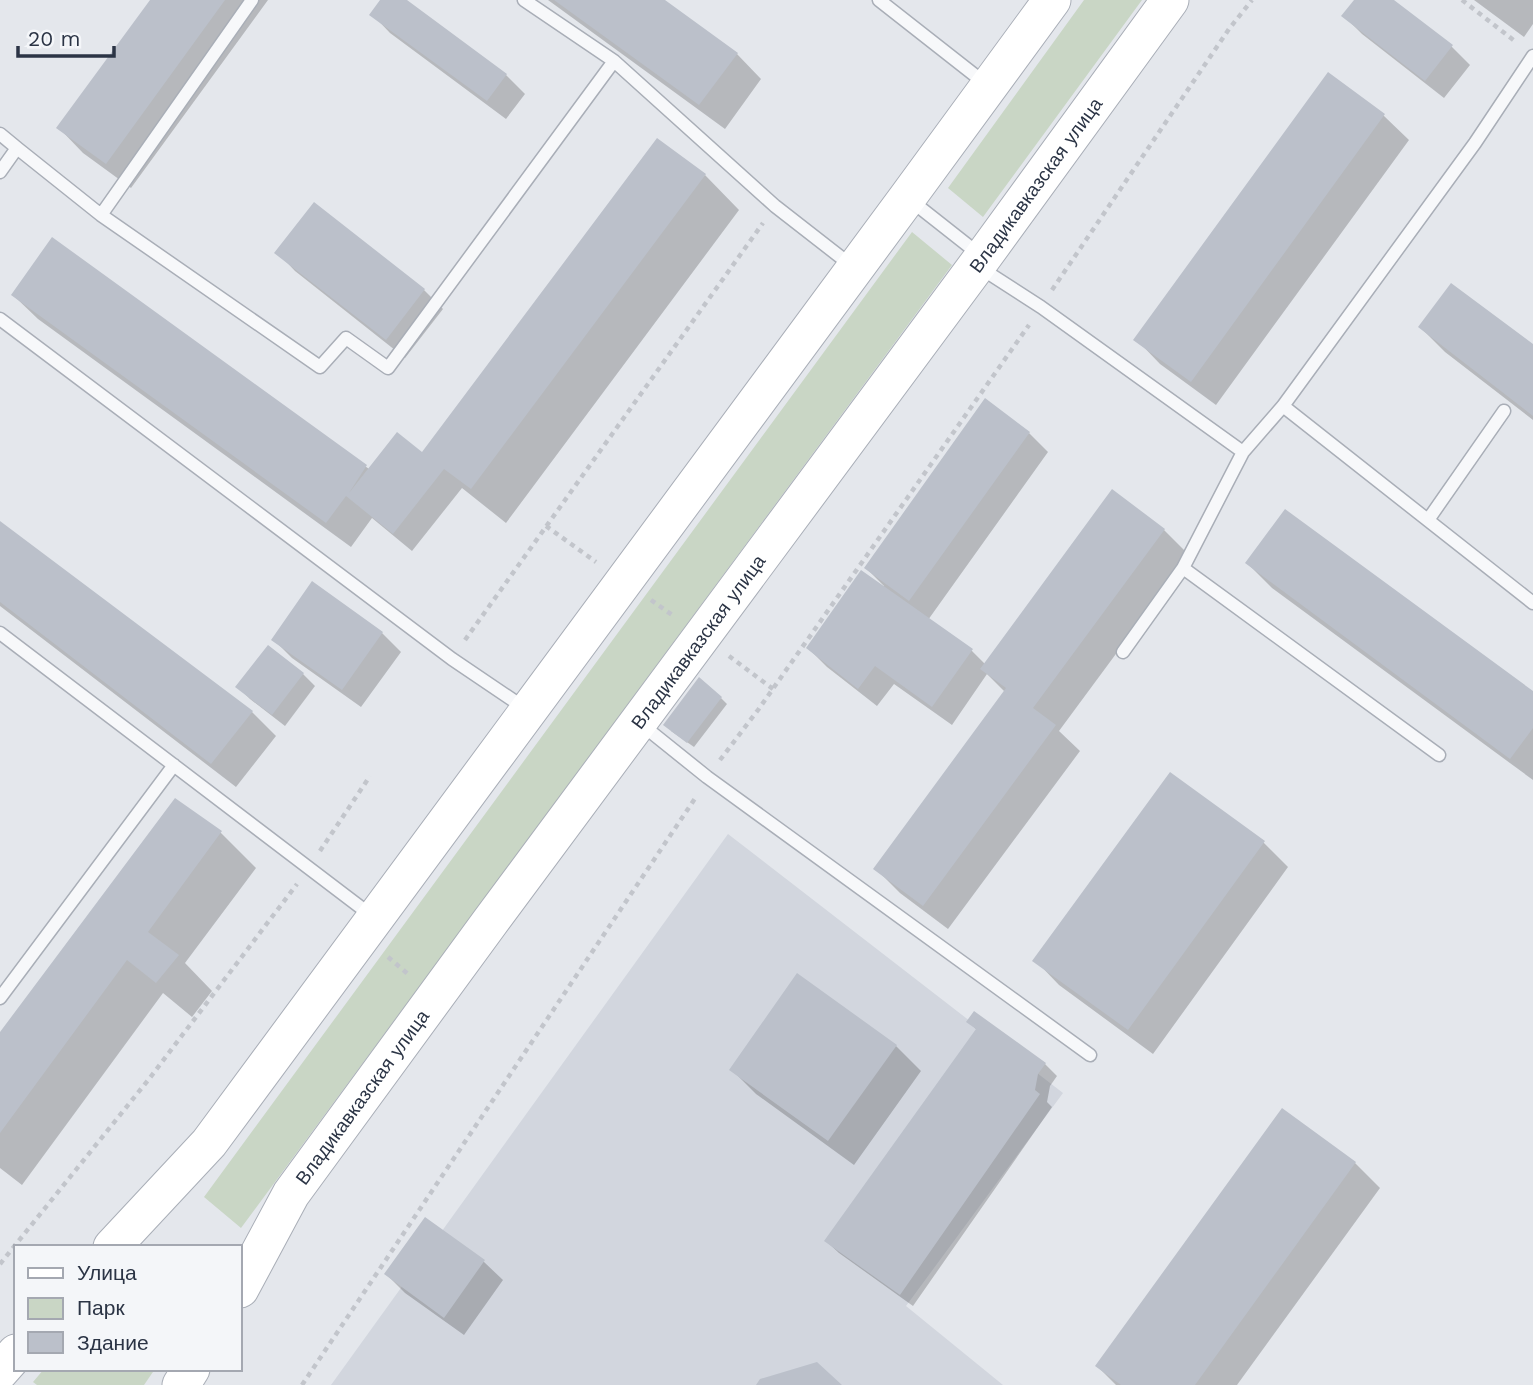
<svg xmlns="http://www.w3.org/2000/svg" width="1533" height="1385" viewBox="0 0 1533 1385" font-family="'Work Sans',sans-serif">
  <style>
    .built { fill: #d2d6de }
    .green { fill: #c9d6c5 }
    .shadow { fill: #0003 }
    .building { fill: #bbc0ca }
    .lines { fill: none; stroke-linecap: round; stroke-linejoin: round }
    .service-casing { stroke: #a9aeb7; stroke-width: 15 }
    .secondary-casing { stroke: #a9aeb7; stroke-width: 39 }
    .path { stroke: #c2c5cb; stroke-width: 4.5; stroke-dasharray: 5 5; stroke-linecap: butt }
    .service { stroke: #f7f8fa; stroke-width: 12 }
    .secondary { stroke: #fff; stroke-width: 37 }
    .labels { text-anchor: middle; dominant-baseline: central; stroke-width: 6; stroke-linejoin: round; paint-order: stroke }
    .street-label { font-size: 19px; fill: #2b3445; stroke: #f4f6f9 }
  </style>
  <rect width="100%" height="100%" fill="#e4e7ec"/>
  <path class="built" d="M728,834L1063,1093L906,1306L1003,1385H331Z"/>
  <path class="green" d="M1084,0H1142L983,217L948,188Z
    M912,232L952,265L241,1228L204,1197Z
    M44,1369H155L144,1385H37L33,1382Z"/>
  <path class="shadow" d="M152,0H268L131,188L83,153L59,128Z
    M382,0H404L506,75L525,94L506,119L390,33L372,14Z
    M548,0H662L737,54L761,79L725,129Z
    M1356,0H1392L1451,46L1470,65L1444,98L1362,34L1344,16Z
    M1474,0H1533V24L1524,37Z
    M1328,75L1384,116L1409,140L1216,405L1160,364L1136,339Z
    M705,175L739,210L506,523L462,488L412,551L372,518L351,547L38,319L13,295L53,239L369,469L430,461Z
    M314,204L424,290L443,309L405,358L295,271L277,252Z
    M1420,327L1533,346V420L1445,352Z
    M1029,433L1048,452L928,620L972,651L985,664L1113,492L1164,530L1189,555L1059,731L1080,751L948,929L900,893L875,868L1005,692L987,674L952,725L894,684L877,706L827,667L808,648L884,586L866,568Z
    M0,523L252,712L276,736L236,787L0,606Z
    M1247,563L1533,693V780L1272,588Z
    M382,633L401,652L361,707L292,658L273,639Z
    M303,674L315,686L285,726L250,699L238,687Z
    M721,698L727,704L694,747L671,731Z
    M175,801L221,833L256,868L185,963L212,991L192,1017L163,993L22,1185L0,1168V1035Z
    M1263,842L1288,867L1153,1054L1059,985L1035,960Z
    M798,976L896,1046L921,1071L854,1165L756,1094L731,1069Z
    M968,1021L1045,1064L1057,1076L1050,1086L1047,1102L1052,1107L913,1306L839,1253L826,1241L977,1030Z
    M1283,1110L1355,1163L1380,1188L1237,1385H1116L1097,1366Z
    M426,1219L484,1262L503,1280L464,1335L405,1293L386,1274Z"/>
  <path class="building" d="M150,0H225L106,164L56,128Z
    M380,0H407L507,74L487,101L369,15Z
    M554,0H665L738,53L699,105Z
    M1354,0H1394L1453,45L1425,81L1341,16Z
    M1328,72L1385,114L1191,382L1133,340Z
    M657,138L706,174L471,489L444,469L393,534L346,496L326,523L11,295L52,237L367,465L349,493L397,432L422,452Z
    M314,202L425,289L386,340L274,253Z
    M1451,283L1533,344V416L1418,327Z
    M985,398L1030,432L909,601L864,568Z
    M1112,489L1165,529L1033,708L1056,725L923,906L873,869L1006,688L980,669Z
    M1285,509L1533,691V728L1510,759L1245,563Z
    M0,521L253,711L211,764L0,602Z
    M861,570L973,649L932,707L875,666L858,689L806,648Z
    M312,581L383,632L342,690L271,640Z
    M268,645L304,673L272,715L235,687Z
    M699,677L722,697L687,743L663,725Z
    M1170,772L1265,841L1128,1030L1032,961Z
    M175,798L222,831L148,932L179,955L156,983L127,960L0,1133V1032Z
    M797,973L897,1045L828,1141L729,1070Z
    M974,1011L1046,1063L1038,1074L1035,1090L1040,1094L900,1295L824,1241L976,1029L966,1022Z
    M1282,1108L1356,1162L1195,1385H1121L1095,1366Z
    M425,1217L485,1260L444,1318L384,1274Z
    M817,1362L842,1385H756L760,1379Z"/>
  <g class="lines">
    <defs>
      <path id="service" d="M252,0L101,215L320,367L346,338L388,368L614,61
        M524,0L614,61L775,206L852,266
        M879,0L986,84
        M0,134L17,148L0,172
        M17,148L101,215
        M909,199L980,255
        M979,267L1041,307L1243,452L1283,406L1475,143L1533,56
        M0,319L452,659L526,709
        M1283,406L1533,603
        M1428,520L1504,411
        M1183,568L1439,755
        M0,633L372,916
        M1123,652L1183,568L1243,452
        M641,724L707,777L1090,1055
        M0,998L174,765"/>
      <g id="secondary">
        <path d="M112,1247L209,1143L907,198L1052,0"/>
        <path id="s1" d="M240,1289L291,1194L490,922L983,257L1170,0"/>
        <path d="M0,1371L16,1353"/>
        <path d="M181,1385L191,1369"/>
      </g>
    </defs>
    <use href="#service" class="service-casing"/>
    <use href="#secondary" class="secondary-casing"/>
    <path class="path" d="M1462,0L1516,42
      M1052,290L1229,29L1252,0
      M546,526L596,562
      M651,600L675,617
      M465,640L763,223
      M729,656L773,689
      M720,760L758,710L1029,325
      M320,851L370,776
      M388,957L408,974
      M0,1264L149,1079L297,884
      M302,1385L696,797"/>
    <use href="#service" class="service"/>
    <use href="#secondary" class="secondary"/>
  </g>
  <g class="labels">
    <g class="street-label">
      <text stroke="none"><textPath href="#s1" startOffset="1362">Владикавказская улица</textPath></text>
      <text stroke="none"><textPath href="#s1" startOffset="794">Владикавказская улица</textPath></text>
      <text stroke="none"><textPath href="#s1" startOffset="228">Владикавказская улица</textPath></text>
    </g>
  </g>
  <rect x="14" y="1245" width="228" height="126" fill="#f4f6f9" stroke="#a4a8b1" stroke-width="2"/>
  <rect x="28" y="1268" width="35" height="10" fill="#ffffff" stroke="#a4a8b1" stroke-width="2"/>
  <text x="77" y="1280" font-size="21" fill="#2b3445">Улица</text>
  <rect x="28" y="1298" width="35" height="21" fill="#c9d6c5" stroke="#a4a8b1" stroke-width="2"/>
  <text x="77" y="1315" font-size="21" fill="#2b3445">Парк</text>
  <rect x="28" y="1332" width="35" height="21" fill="#bbc0ca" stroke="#a4a8b1" stroke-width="2"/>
  <text x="77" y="1350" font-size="21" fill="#2b3445">Здание</text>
  <path d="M18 46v10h96v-10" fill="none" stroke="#2b3445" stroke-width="3.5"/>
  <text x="28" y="46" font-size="21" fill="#2b3445" stroke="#f4f6f9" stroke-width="5" paint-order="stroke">20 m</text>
</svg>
